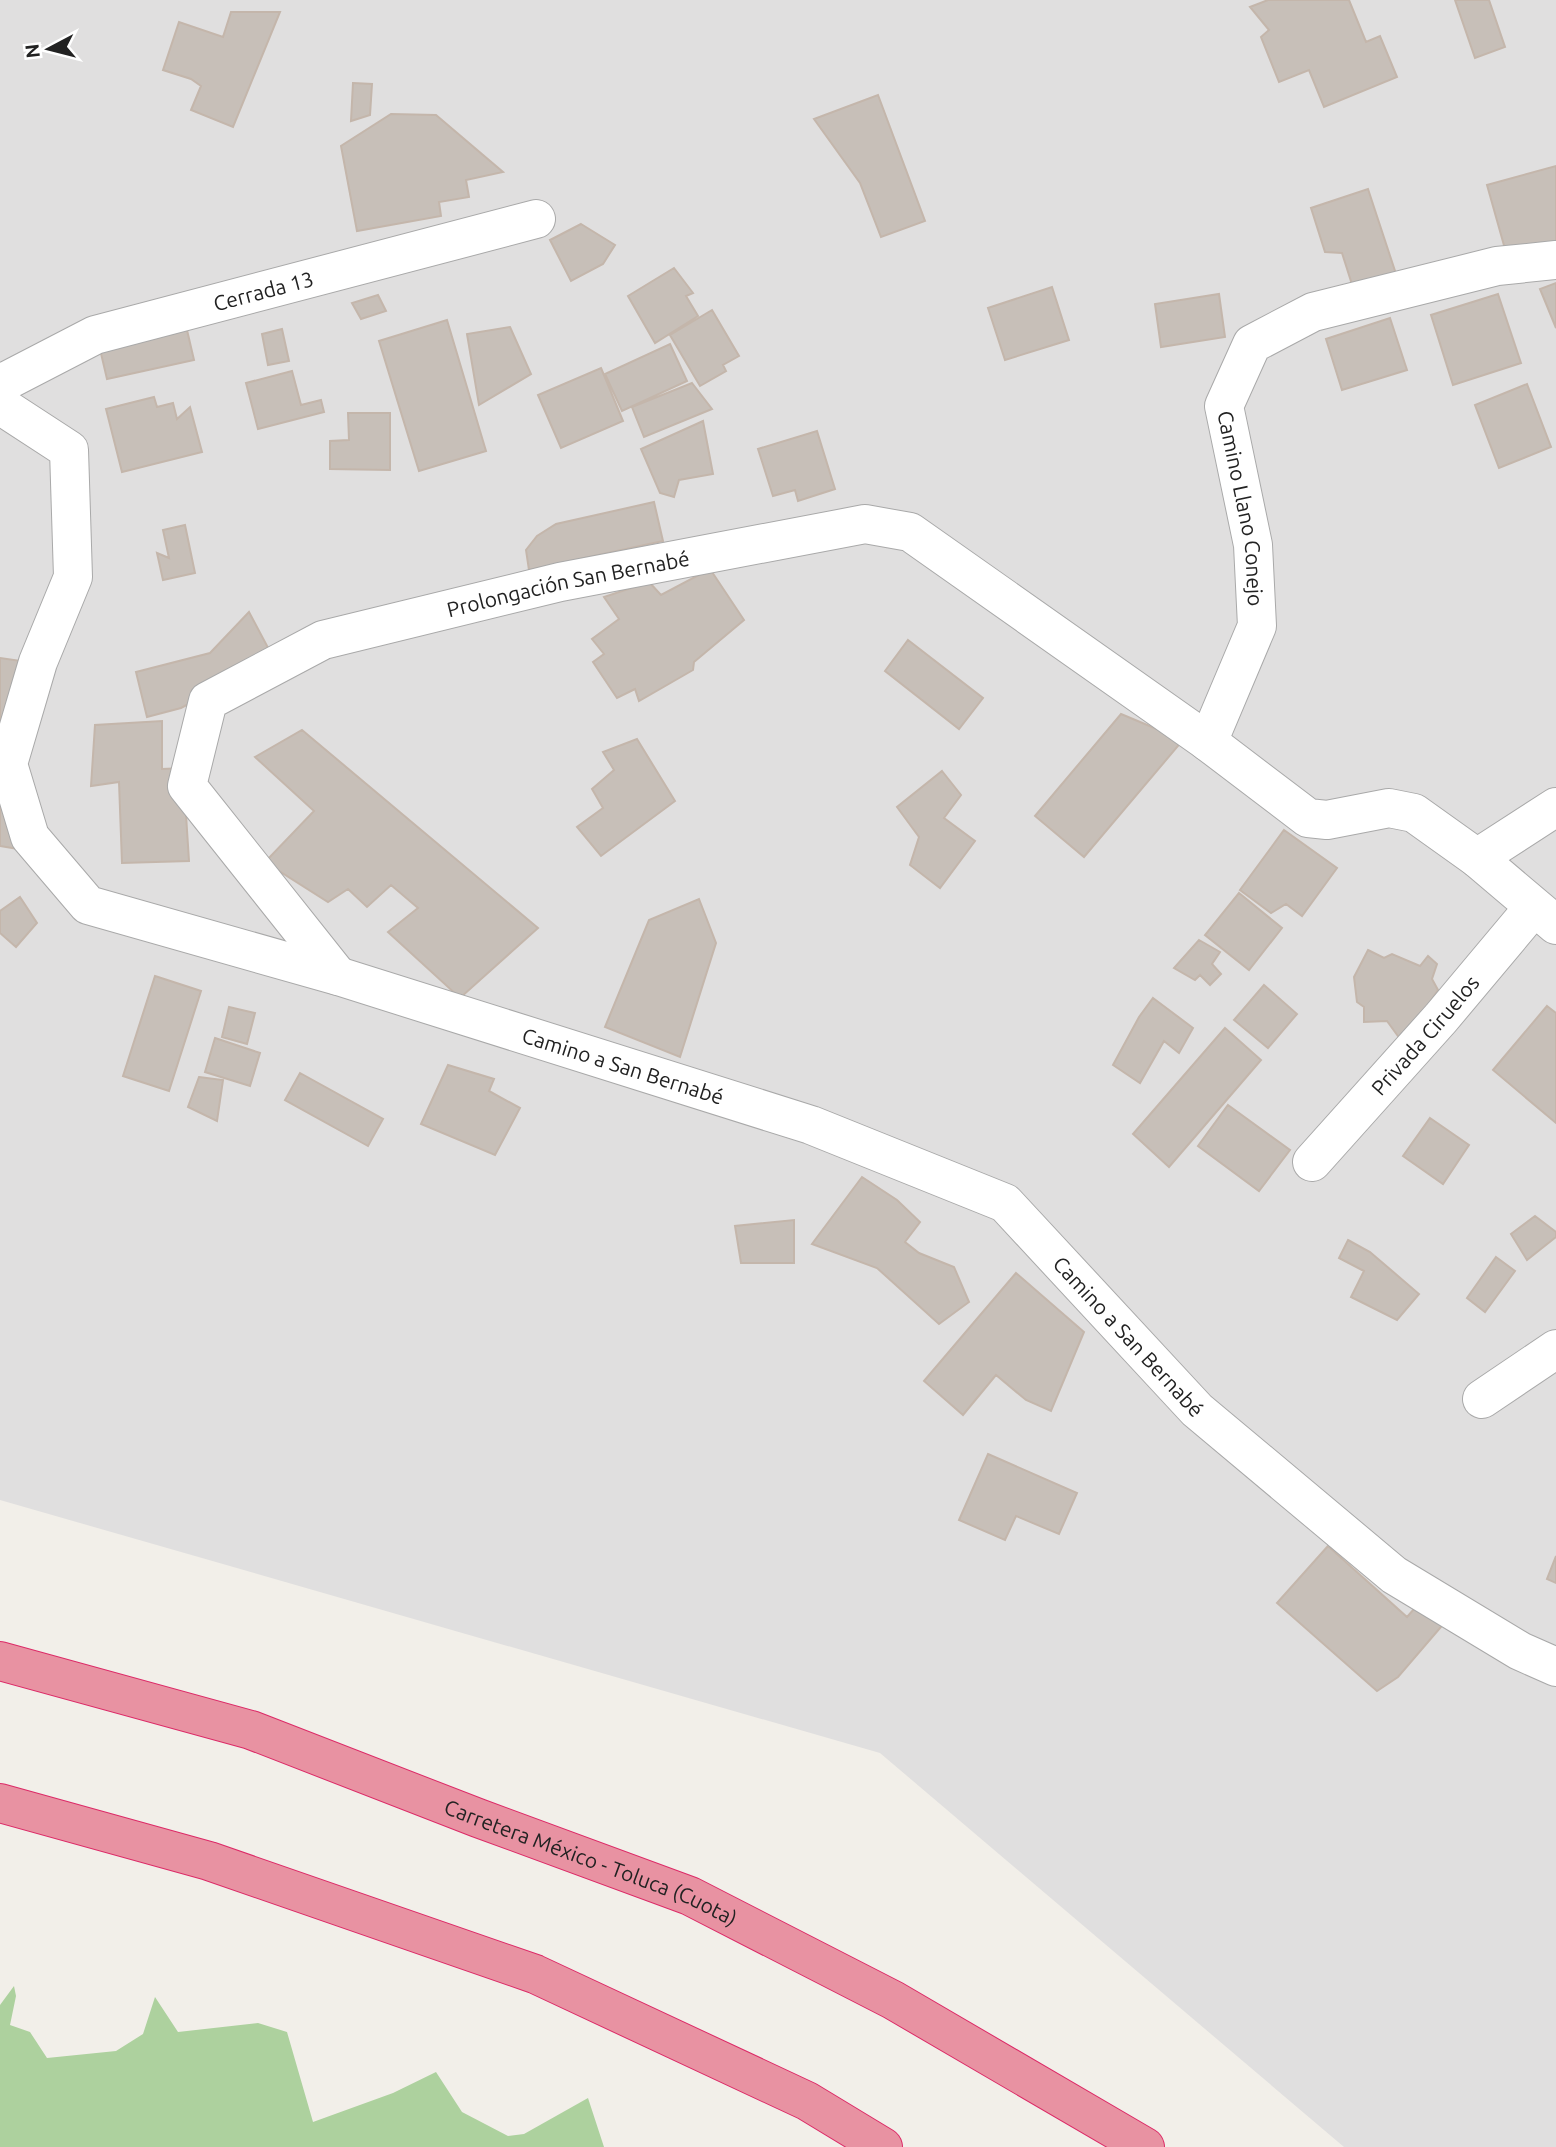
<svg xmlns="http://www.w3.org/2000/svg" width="1556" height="2147" viewBox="0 0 1556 2147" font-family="Ubuntu,sans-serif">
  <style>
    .residential { fill: #e0dfdf }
    .forest { fill: #add19e }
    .building { fill: #c7bfb8; stroke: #c4b6ab; stroke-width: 2 }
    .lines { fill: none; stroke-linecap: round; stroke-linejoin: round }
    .minor-casing { stroke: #a9a9a9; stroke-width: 40 }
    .motorway-casing { stroke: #dc2a67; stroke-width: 40 }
    .minor { stroke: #fff; stroke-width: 38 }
    .motorway { stroke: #e892a2; stroke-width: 38 }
    .labels { text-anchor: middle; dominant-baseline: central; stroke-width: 7; stroke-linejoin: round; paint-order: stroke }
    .street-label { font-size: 21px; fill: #222; stroke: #fff }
  </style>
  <rect width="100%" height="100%" fill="#f2efe9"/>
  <path class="residential" d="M0,0H1556V2147H1344L880,1753L0,1500Z"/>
  <path class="forest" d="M14,1986L16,1996L10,2025L30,2032L47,2058L116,2051L143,2034L155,1997L178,2032L258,2023L287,2032L313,2122L393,2093L436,2072L462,2112L508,2136L524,2134L588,2098L604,2147H0V2005Z"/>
  <path class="building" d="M1268,0H1349L1366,42L1380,36L1397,77L1324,107L1309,70L1279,82L1261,37L1269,30L1250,7Z
    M1455,0H1489L1505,47L1475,58Z
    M231,12H280L233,127L191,110L201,86L191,79L163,70L179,22L223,37Z
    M353,83L372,84L370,115L351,121Z
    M878,95L925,221L881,237L860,183L814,119Z
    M391,114L436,115L503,172L466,180L469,197L439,202L441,216L357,231L341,146Z
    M1556,166V242L1507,256L1487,185Z
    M1368,189L1399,283L1356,297L1342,253L1325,252L1311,208Z
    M581,224L615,245L603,264L571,281L550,240Z
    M674,268L693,293L686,296L698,316L655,343L628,296Z
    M1556,283V328L1540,289Z
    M1052,287L1069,340L1005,360L988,308Z
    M1219,294L1225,337L1161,347L1155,304Z
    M1498,294L1521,363L1453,385L1431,315Z
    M378,295L386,311L361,319L352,303Z
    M712,310L739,356L723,365L726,371L700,386L670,335Z
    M1390,318L1407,370L1342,390L1326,339Z
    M447,320L486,451L419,471L379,341Z
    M510,327L531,374L479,405L467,334Z
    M282,329L289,361L268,365L262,334Z
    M187,330L194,360L107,379L100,349Z
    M670,344L687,381L622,411L605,374Z
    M601,368L623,421L561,448L538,395Z
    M292,371L301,405L321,400L324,412L258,429L246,383Z
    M692,383L712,409L644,437L632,407Z
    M1527,384L1551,447L1499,468L1475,405Z
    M154,397L157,407L173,403L177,419L190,407L202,452L122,472L106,409Z
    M348,413H390V470L330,469V441L349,440Z
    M703,421L713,474L679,480L674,497L660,493L641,449Z
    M817,431L835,489L798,501L795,490L773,496L758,449Z
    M654,502L663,541L529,570L526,550L537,536L556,524Z
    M185,525L195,573L163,580L157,553L169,558L163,530Z
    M710,569L744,620L694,662L693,670L639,701L635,689L617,698L593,662L604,654L592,639L619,619L604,597L649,582L661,595Z
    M249,612L274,659L181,708L147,717L136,672L210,653Z
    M908,640L983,698L959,729L885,671Z
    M0,658L28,662L0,778Z
    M1121,714L1183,740L1084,857L1035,816Z
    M162,721V769L183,768L189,861L122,863L119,782L91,786L95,725Z
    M302,730L538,928L460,998L388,932L418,908L391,885L367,907L348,889L328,902L265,862L314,811L255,757Z
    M637,739L675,801L601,856L577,827L603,808L592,789L614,770L603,752Z
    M942,771L961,795L944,818L975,841L940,888L910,865L919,837L897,807Z
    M0,795L18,849L0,846Z
    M1284,830L1337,868L1302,916L1286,904L1271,913L1240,890Z
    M1239,893L1282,928L1249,970L1205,935Z
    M20,897L37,923L16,947L0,933V911Z
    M699,899L716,943L680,1057L605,1027L649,920Z
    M1199,940L1220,952L1212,964L1221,974L1210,985L1200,975L1195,980L1174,968Z
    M1368,950L1384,958L1392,954L1420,966L1428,956L1437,964L1432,979L1438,990L1403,1043L1387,1021L1364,1022V1007L1357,1002L1354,977Z
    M155,976L201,991L169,1091L123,1076Z
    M1264,985L1297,1014L1268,1048L1234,1020Z
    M1153,998L1193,1028L1179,1053L1164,1041L1140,1083L1113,1065L1139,1017Z
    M1547,1006L1556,1013V1123L1493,1070Z
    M229,1007L255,1013L247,1044L222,1037Z
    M1225,1028L1261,1060L1169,1167L1133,1134Z
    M215,1038L260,1053L250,1086L205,1072Z
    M448,1065L494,1079L489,1091L520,1108L495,1155L421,1124Z
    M300,1073L383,1119L368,1146L285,1100Z
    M199,1077L223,1080L217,1121L188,1107Z
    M1228,1105L1290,1150L1259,1191L1198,1146Z
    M1430,1118L1469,1145L1443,1184L1403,1156Z
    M862,1177L897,1200L920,1222L905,1242L919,1253L954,1267L969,1302L939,1324L877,1268L812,1244Z
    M1535,1216L1556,1232V1237L1527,1260L1511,1234Z
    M794,1220V1263H741L735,1226Z
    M1348,1240L1370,1252L1419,1294L1397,1320L1351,1297L1364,1271L1339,1258Z
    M1496,1257L1515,1271L1485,1312L1467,1298Z
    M1016,1273L1084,1332L1051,1411L1026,1400L996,1375L963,1415L924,1381Z
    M988,1454L1077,1493L1059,1534L1016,1516L1005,1540L959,1520Z
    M1328,1546L1407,1617L1422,1600L1446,1621L1398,1677L1377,1691L1277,1603Z
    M1556,1556V1583L1547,1579Z"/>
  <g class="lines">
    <defs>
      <g id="minor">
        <path id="s1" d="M1556,260L1497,266L1313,312L1252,344L1224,406L1253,545L1257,626L1208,742L1308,818L1327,820L1389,808L1414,813L1477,858L1556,925"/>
        <path id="s2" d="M0,386L10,379L95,335L536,219"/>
        <path id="s3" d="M0,405L69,450L73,577L38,662L8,764L30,837L88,905L338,976L811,1125L1005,1203L1197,1410L1394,1575L1520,1651L1556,1667"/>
        <path d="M1477,858L1556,807"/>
        <path id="s4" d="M338,976L187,786L208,701L323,640L560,582L865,524L910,532L1208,742"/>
        <path id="s5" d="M1312,1162L1441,1018L1534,907"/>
        <path d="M1482,1399L1556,1349"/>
      </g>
      <g id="motorway">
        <path id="s6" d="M0,1661L251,1730L478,1818L690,1896L893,2000L1145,2147"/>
        <path d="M0,1803L209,1861L535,1974L807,2101L883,2147"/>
      </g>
    </defs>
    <use href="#minor" class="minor-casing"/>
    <use href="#motorway" class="motorway-casing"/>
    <use href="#minor" class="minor"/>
    <use href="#motorway" class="motorway"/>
  </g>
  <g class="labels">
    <g class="street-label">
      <text stroke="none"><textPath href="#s2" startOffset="282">Cerrada 13</textPath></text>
      <text stroke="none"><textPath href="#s1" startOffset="490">Camino Llano Conejo</textPath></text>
      <text stroke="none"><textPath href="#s4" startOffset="712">Prolongación San Bernabé</textPath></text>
      <text stroke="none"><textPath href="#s5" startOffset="170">Privada Ciruelos</textPath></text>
      <text stroke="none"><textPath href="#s3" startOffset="1132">Camino a San Bernabé</textPath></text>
      <text stroke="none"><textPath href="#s3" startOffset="1720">Camino a San Bernabé</textPath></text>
      <text stroke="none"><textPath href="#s6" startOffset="625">Carretera México - Toluca (Cuota)</textPath></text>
    </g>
  </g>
  <g transform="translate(49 49) rotate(263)" stroke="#ffffff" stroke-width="5" paint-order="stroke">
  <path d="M0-5L12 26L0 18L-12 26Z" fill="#222222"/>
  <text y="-10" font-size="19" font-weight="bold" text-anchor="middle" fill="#222222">N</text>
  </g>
</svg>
